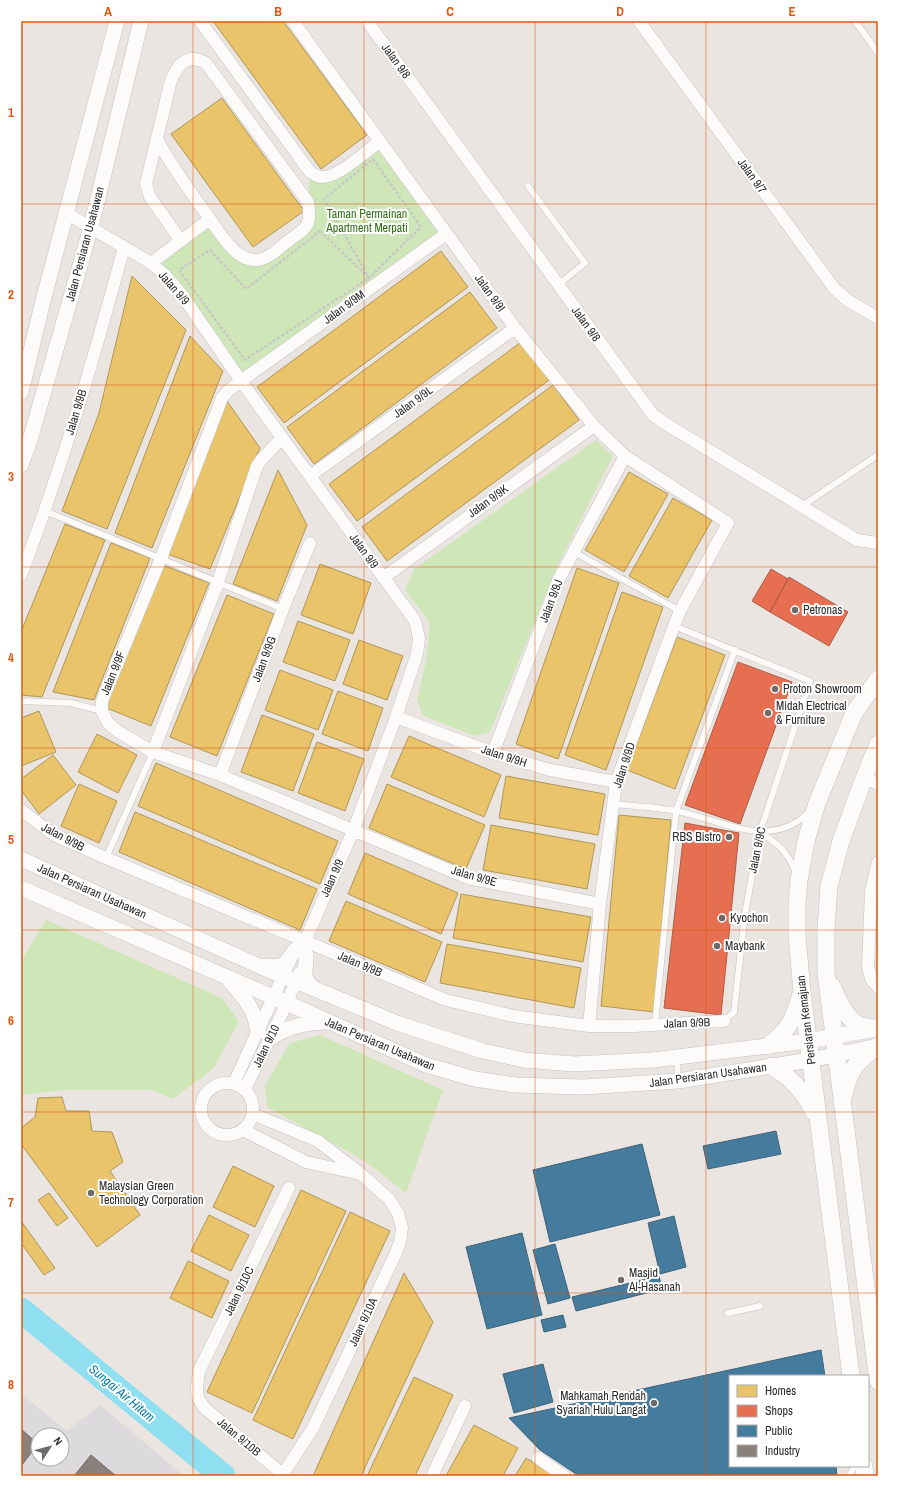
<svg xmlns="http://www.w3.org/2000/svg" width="899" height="1497" viewBox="0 0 899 1497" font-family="'Archivo Narrow',sans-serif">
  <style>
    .industrial { fill: #dddadd; fill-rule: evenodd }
    .green { fill: #cfe7b8 }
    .homes { fill: #e9c46a; stroke: #b09657 }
    .shops { fill: #e76f51; stroke: #af5b46 }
    .public { fill: #457b9d; stroke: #3d637b }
    .industry { fill: #8a817c; stroke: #6e6764 }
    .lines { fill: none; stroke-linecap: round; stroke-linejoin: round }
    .river { stroke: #90dff0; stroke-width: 25 }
    .service-casing { stroke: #c3c2c3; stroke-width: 7 }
    .minor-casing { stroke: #c3c2c3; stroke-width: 13 }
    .tertiary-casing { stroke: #c3c2c3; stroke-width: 16 }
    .secondary-casing { stroke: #c3c2c3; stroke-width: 18 }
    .path { stroke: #c8c7c7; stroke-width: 2.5; stroke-dasharray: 3 2; stroke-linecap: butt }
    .service { stroke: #fcfbfa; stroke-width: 6 }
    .minor { stroke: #fcfbfa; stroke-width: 12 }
    .tertiary { stroke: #fcfbfa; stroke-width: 15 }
    .secondary { stroke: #fcfbfa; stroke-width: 17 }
    .grid { fill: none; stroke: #df570e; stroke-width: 1; stroke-opacity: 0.55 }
    .poi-dot { fill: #6e6c6b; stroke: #fff; stroke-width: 1.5 }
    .labels { text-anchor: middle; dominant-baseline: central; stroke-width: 4; stroke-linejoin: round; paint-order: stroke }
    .street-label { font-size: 12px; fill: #2b2b2b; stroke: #fff }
    .park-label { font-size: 12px; fill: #2f6e16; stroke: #fff }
    .poi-label { font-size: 12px; fill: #2b2b2b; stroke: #fff; text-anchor: start }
    .water-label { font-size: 13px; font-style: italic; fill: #057ca6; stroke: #fff }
    .neatline { fill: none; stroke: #df570e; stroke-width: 1.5 }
    .grid-label { font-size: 13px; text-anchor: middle; font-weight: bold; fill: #df570e }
  </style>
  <rect width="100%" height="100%" fill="#eae5e1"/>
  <path class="industrial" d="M21,1394L67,1431L100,1405L184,1476H21ZM38,1435H62V1459H38Z"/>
  <path class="green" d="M379,142L446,234L241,381L151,263L210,219L230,247L254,260L301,233L308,202L310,172L320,177Z
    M596,440L613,456L557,567L490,732L474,736L422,715L417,698L426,662L430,623L405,590L414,569Z
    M46,920L222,998L239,1021L214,1068L173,1099L151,1090H65L21,1095V961Z
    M320,1035L443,1090L406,1193L365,1161L267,1107L265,1085L290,1043Z"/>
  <path class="homes" d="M213,21H283L367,135L321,169Z
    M222,98L304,211L253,247L171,134Z
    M441,251L468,287L284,423L257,387Z
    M132,276L186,330L107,529L62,511L99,413Z
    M470,292L497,328L314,464L287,427Z
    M190,336L223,371L152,548L115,533Z
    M521,342L549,380L357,521L329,484Z
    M553,385L579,420L387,561L362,527Z
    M227,401L260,448L210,569L167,554Z
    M278,470L307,525L277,601L233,584Z
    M629,472L668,494L624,572L585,550Z
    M673,498L712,520L668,598L629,576Z
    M65,524L105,540L42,697L21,695V632Z
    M111,543L150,558L94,700L53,692Z
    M160,564L209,583L151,726L104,707Z
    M320,564L371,583L353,634L301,615Z
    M577,568L619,583L558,759L516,744Z
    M622,592L663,607L606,770L565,755Z
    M227,595L274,614L217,756L170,737Z
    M298,621L350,640L335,681L283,662Z
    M677,637L725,655L675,789L627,770Z
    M359,640L403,656L387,700L343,684Z
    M280,670L333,690L318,730L265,710Z
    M338,691L383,708L368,751L322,734Z
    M39,711L56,752L21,766V718Z
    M262,715L314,734L293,791L241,772Z
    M97,734L137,755L118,793L78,772Z
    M409,736L501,775L484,817L391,777Z
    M317,742L364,759L345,811L298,793Z
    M53,755L76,785L39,814L21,790V779Z
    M156,763L338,841L320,884L138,806Z
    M506,776L605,794L598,835L499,818Z
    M79,784L117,801L99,843L61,826Z
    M387,784L485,825L466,869L369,828Z
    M135,812L317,889L300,930L119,852Z
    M619,815L671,820L654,1012L601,1006Z
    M491,825L595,844L587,889L483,870Z
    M365,853L458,893L441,934L348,894Z
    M461,894L591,917L583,962L453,938Z
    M346,901L442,942L425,982L329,941Z
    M447,944L581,968L574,1008L440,983Z
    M62,1097L66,1111H89L92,1131L112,1132L123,1162L110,1171L140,1215L97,1247L21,1144V1128L35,1117L38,1098Z
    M233,1166L274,1186L255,1227L213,1207Z
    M301,1190L346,1211L252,1413L207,1392Z
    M49,1193L68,1218L57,1226L38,1200Z
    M350,1212L390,1231L293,1439L253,1420Z
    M209,1215L249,1235L231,1271L191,1251Z
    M21,1221L55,1268L44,1275L21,1243Z
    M188,1261L229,1281L212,1318L170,1298Z
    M404,1273L433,1322L361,1476H313Z
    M414,1377L453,1395L415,1476H367Z
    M730,1403V1466H775L776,1476H693L686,1412L698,1411V1407Z
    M474,1425L518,1448L503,1476H446Z
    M526,1458L555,1476H515Z"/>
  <path class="shops" d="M771,569L788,579L770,612L752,601Z
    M789,577L848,612L829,646L770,612Z
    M738,662L792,682L740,824L685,805Z
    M685,823L739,833L721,1015L664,1008Z"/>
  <path class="public" d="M776,1131L781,1154L708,1169L703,1146Z
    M642,1144L660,1215L550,1242L533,1170Z
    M674,1216L686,1267L660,1274L648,1223Z
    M522,1233L542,1315L487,1329L466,1247Z
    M555,1244L570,1298L548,1304L533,1250Z
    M659,1276L662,1289L576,1311L572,1297Z
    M563,1315L566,1327L544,1332L541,1320Z
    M821,1350L825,1376H730V1466H836L837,1476H579L540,1450L509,1418Z
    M543,1364L553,1402L514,1413L503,1374Z"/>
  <path class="industry" d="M21,1429L38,1444L21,1466Z
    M91,1455L116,1476H74Z"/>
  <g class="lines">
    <path class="river" d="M21,1310L223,1476"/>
    <defs>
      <path id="service" d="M855,21L878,53
        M528,186L585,263L558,285
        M802,506L878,455
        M45,511L283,609
        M574,552L680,611
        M674,626L810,681L760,832L745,914L734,1012L724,1021
        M21,701L71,703L102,711
        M613,804C634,806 656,807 677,811C721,820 771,851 809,812
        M760,832C778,844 787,851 795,871
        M106,858L153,752
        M655,1024L676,811L735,650
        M677,1058L678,1080
        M728,1313L760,1306
        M849,1476L855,1466"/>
      <path id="minor" d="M200,21L310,172C313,173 317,177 321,177C338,178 366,151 379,142
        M293,21L515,328L594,426L625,456L728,523L680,611L674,626L616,782L600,904L589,1026
        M367,21L653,415L666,424L857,540L878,543
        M639,21L834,288L847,300L878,318
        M157,139C171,166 190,191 207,215C215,226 222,238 231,247C236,253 246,260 254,260C267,261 279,248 288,241C307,228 312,226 308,202L206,63C186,52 176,66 170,84L146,184L150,197L181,241
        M66,213L151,263L165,275L182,295L241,381L415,621L419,638L417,654L396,717L353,831L305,941L295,950L234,1083
        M446,234L241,381L228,391L222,398L161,558L102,701V711L108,723L117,731L153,752L220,775L468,878L600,904
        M151,263L210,219
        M310,476L515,328
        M21,575C62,468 94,358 124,247
        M383,578L594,426
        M396,717L493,753L550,770L616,782
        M153,752L218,582L257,466L261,460L282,438
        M493,753L559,579L625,456
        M220,775L283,609L310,543
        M864,778L878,784
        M21,810L54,835L106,858L446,1000L513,1016L589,1026H634L724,1021
        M878,862L871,891L868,967L871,979L878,987
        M201 1109a26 26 0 1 1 52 0a26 26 0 1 1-52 0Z
        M245,1089L287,1003L299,973
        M253,1114L318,1141L361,1174L389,1199L398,1213L402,1228L400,1242L395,1255L313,1428L283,1474
        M243,1130L306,1162L356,1173
        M538,1458L564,1476
        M285,1476L207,1410C193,1396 197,1389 199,1371L289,1188
        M432,1476L465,1406"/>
      <path id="tertiary" d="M21,392L43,301L117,21
        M21,465L30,440L91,227L141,21
        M21,859L259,966L397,1023L483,1051L524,1060L574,1064L653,1060L808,1041L875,1029
        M21,888L287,1003L426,1065L475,1079L516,1085L583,1087L678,1081L810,1060L878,1046
        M306,955C307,971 299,977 315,989
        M264,966C285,968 284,965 295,950
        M230,981C244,997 256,1011 258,1032
        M270,1038C287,1027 308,1022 328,1022"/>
      <path id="secondary" d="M878,744L864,778L841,841L829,886L826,928V973L878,1381
        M832,986C838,999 845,1018 859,1025C865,1027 872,1028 878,1028
        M768,1046C788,1030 793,1022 800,997
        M771,1066C791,1077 804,1091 814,1112
        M844,1095C849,1069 857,1061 878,1046
        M851,1376L802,992L797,936V904L799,880L806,841L817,803L854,713L878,679
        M864,1466L865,1476"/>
    </defs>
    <use href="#service" class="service-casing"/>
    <use href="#minor" class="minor-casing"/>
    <use href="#tertiary" class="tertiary-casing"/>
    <use href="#secondary" class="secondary-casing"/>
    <path class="path" d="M373,159L421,227L369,278L324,199Z
      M320,231L369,278L245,360L179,270L210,250L246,289Z"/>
    <use href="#service" class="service"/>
    <use href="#minor" class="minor"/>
    <use href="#tertiary" class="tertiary"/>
    <use href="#secondary" class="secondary"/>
  </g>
  <path class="grid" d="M193,21V1476M364,21V1476M535,21V1476M706,21V1476M21,204H878M21,385H878M21,567H878M21,748H878M21,930H878M21,1112H878M21,1293H878"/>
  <g class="poi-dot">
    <circle cx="795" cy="610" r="4"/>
    <circle cx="775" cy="689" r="4"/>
    <circle cx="768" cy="713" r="4"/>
    <circle cx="729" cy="837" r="4"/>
    <circle cx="722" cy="918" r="4"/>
    <circle cx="717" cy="946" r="4"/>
    <circle cx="91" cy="1193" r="4"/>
    <circle cx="621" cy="1280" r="4"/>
    <circle cx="654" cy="1403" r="4"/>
  </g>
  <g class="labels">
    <g class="street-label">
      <text transform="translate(396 61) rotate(54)">Jalan 9/8</text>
      <text transform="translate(752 176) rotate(54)">Jalan 9/7</text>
      <text transform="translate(85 244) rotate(-75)">Jalan Persiaran Usahawan</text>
      <text transform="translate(174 288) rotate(49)">Jalan 9/9</text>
      <text transform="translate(490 293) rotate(54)">Jalan 9/9I</text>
      <text transform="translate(344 307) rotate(-36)">Jalan 9/9M</text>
      <text transform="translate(586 324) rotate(54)">Jalan 9/8</text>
      <text transform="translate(413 402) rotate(-36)">Jalan 9/9L</text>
      <text transform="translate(76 412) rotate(-73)">Jalan 9/9B</text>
      <text transform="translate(488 501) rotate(-36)">Jalan 9/9K</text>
      <text transform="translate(364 551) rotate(54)">Jalan 9/9</text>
      <text transform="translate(551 601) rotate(-69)">Jalan 9/9J</text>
      <text transform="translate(264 659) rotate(-69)">Jalan 9/9G</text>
      <text transform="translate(113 673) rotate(-68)">Jalan 9/9F</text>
      <text transform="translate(504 756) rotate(18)">Jalan 9/9H</text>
      <text transform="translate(624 765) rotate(-72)">Jalan 9/9D</text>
      <text transform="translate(63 837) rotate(28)">Jalan 9/9B</text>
      <text transform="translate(757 850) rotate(-78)">Jalan 9/9C</text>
      <text transform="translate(474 876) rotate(16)">Jalan 9/9E</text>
      <text transform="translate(332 878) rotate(-66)">Jalan 9/9</text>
      <text transform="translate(92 891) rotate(24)">Jalan Persiaran Usahawan</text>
      <text transform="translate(360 964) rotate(23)">Jalan 9/9B</text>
      <text transform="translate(806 1020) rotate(-97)">Persiaran Kemajuan</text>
      <text transform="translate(687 1023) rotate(-2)">Jalan 9/9B</text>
      <text transform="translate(380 1044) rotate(23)">Jalan Persiaran Usahawan</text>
      <text transform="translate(266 1046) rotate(-64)">Jalan 9/10</text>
      <text transform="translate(708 1075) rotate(-8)">Jalan Persiaran Usahawan</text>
      <text transform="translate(239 1291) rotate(-64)">Jalan 9/10C</text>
      <text transform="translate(363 1322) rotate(-65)">Jalan 9/10A</text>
      <text transform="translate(239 1437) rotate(40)">Jalan 9/10B</text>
    </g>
    <g class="park-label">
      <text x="367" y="214">Taman Permainan<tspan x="367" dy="14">Apartment Merpati</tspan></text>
    </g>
    <g class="poi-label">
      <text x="803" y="610">Petronas</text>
      <text x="783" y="689">Proton Showroom</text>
      <text x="776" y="706">Midah Electrical<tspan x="776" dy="14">&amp; Furniture</tspan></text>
      <text x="721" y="837" text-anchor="end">RBS Bistro</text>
      <text x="730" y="918">Kyochon</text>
      <text x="725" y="946">Maybank</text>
      <text x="99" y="1186">Malaysian Green<tspan x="99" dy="14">Technology Corporation</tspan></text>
      <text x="629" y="1273">Masjid<tspan x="629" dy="14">Al-Hasanah</tspan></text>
      <text x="646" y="1396" text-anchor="end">Mahkamah Rendah<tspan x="646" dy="14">Syariah Hulu Langat</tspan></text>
    </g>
    <g class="water-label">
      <text transform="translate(122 1393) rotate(40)">Sungai Air Hitam</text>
    </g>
  </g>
  <rect width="899" height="1497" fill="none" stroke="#ffffff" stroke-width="44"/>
  <rect x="729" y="1375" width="140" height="92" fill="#ffffff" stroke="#aaaaaa"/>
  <rect x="737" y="1385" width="20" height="12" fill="#e9c46a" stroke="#aaaaaa"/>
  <text x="765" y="1395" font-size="12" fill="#2b2b2b">Homes</text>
  <rect x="737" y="1405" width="20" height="12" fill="#e76f51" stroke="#aaaaaa"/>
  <text x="765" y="1415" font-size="12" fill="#2b2b2b">Shops</text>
  <rect x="737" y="1425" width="20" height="12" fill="#457b9d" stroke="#aaaaaa"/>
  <text x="765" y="1435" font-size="12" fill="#2b2b2b">Public</text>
  <rect x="737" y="1445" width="20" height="12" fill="#8a817c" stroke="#aaaaaa"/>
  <text x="765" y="1455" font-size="12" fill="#2b2b2b">Industry</text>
  <g transform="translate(50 1447) rotate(54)"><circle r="19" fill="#ffffff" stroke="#aaaaaa"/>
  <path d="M0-3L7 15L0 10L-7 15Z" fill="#6e6c6b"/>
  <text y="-6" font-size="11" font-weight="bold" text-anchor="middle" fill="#2b2b2b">N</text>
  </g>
  <rect x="22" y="22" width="855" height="1453" class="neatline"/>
  <g class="grid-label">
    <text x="108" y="16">A</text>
    <text x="278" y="16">B</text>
    <text x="450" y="16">C</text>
    <text x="620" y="16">D</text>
    <text x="792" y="16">E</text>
    <text x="11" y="117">1</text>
    <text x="11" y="299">2</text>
    <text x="11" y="481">3</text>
    <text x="11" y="662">4</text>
    <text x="11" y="844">5</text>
    <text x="11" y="1025">6</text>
    <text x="11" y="1207">7</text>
    <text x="11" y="1389">8</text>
  </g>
</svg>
